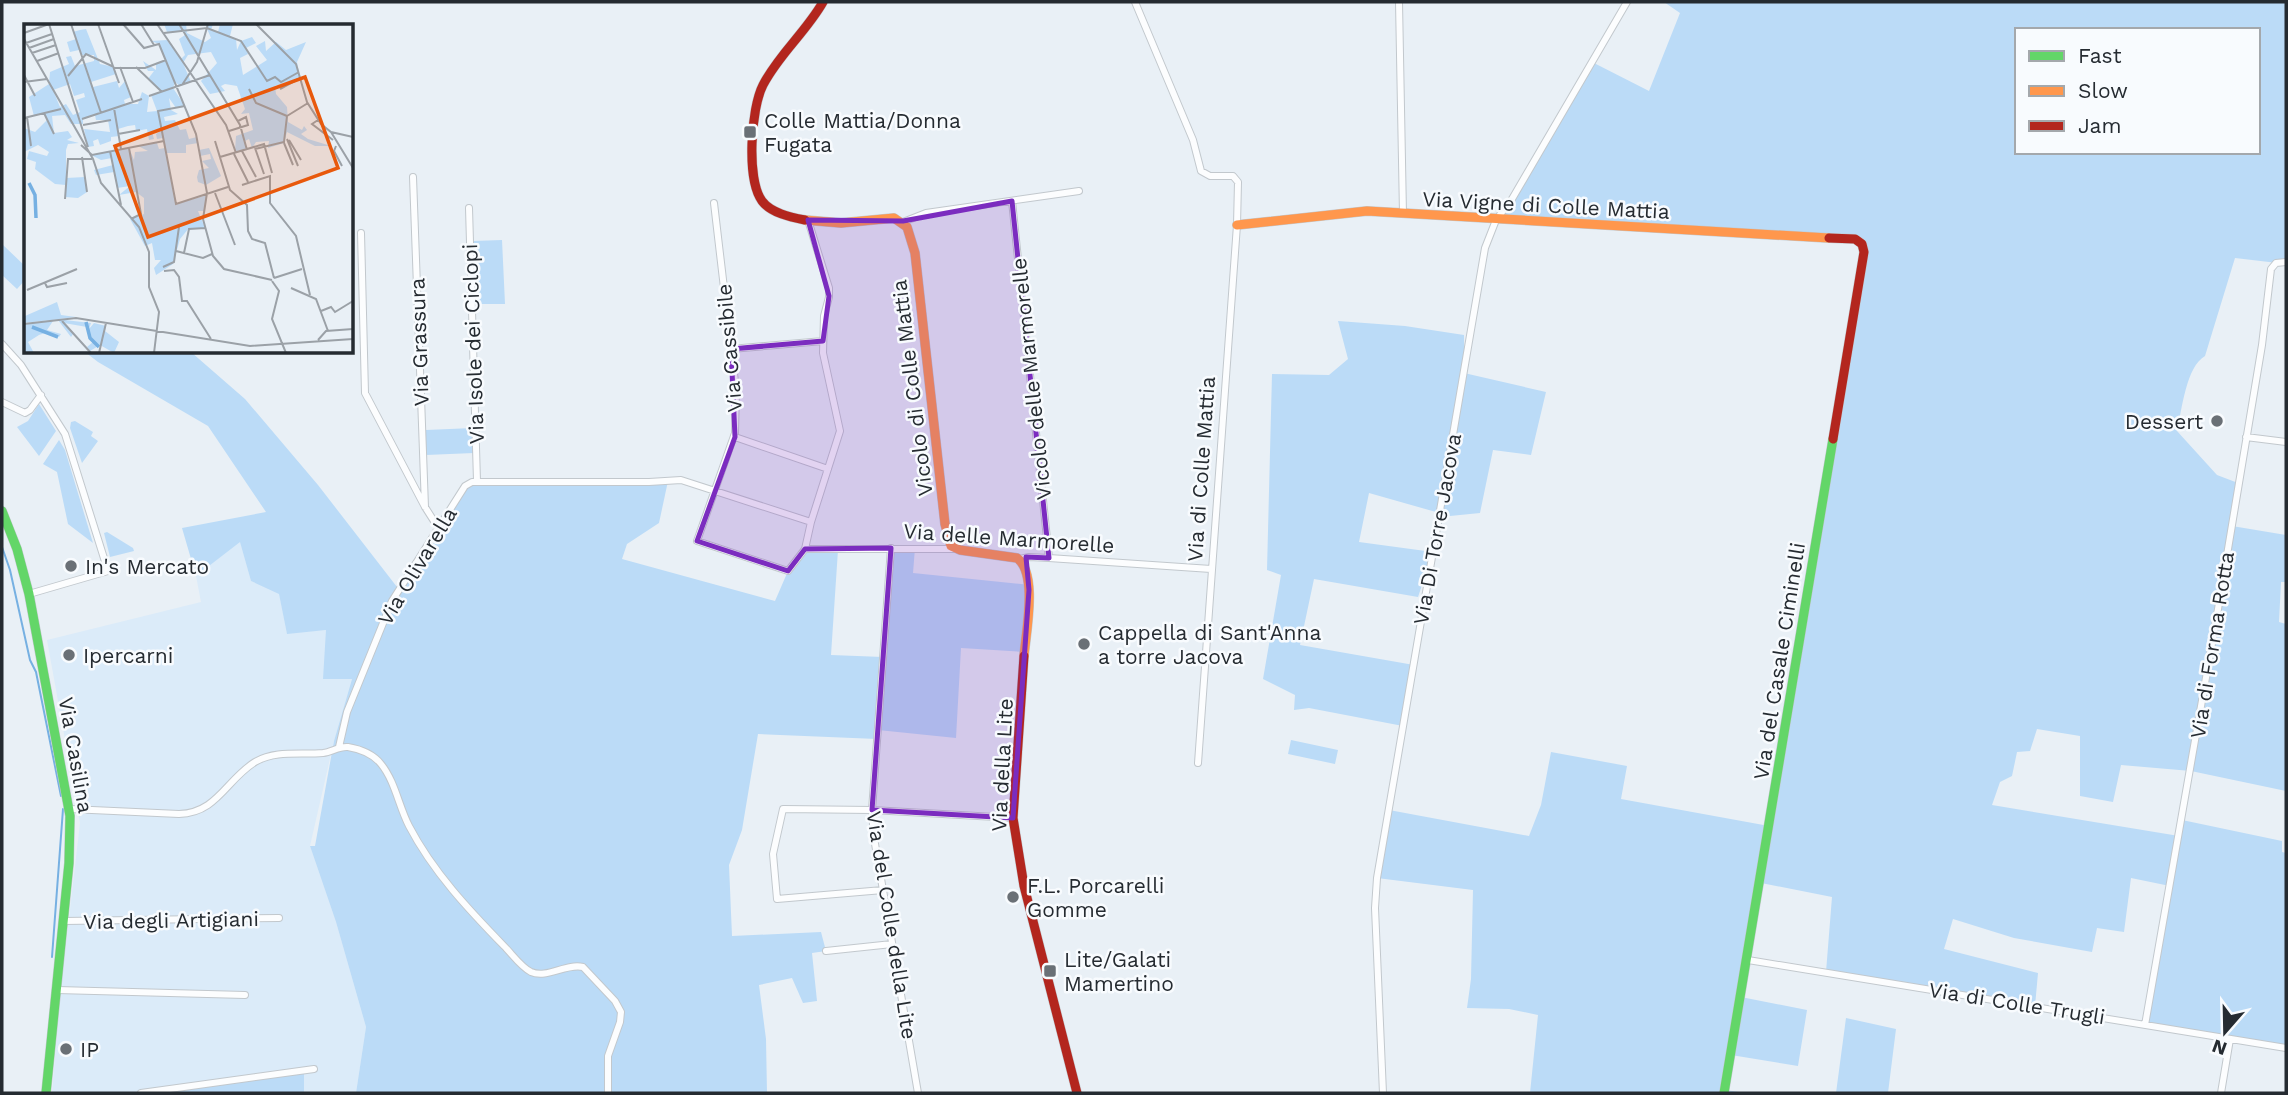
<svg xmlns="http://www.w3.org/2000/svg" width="2288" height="1095" viewBox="0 0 2288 1095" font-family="'Work Sans',sans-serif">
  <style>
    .built { fill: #dbebf9 }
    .green { fill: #bbdbf7; fill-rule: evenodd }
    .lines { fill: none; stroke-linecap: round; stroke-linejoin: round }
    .stream { stroke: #76b0e2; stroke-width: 2 }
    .street-casing { stroke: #c2c8cd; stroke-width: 8 }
    .fast-casing { stroke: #c2c8cd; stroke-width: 10 }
    .slow-casing { stroke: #c2c8cd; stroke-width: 10 }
    .jam-casing { stroke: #c2c8cd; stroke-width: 10 }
    .street { stroke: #fcfdfe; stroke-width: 6 }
    .fast { stroke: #63d668; stroke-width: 9 }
    .slow { stroke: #ff974d; stroke-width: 9 }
    .jam { stroke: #b3261e; stroke-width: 9 }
    .marked { fill: #7b2cbf; fill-opacity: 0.2; stroke: #7b2cbf; stroke-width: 5; stroke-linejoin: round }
    .poi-dot { fill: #6a7076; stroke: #f8fbfe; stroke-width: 2.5 }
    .labels { text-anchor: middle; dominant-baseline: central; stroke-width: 5; stroke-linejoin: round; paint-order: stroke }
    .poi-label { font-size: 21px; fill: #252b31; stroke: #f8fbfe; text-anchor: start }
    .street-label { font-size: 21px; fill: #252b31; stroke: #f8fbfe }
    .inset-river { fill: none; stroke: #76b0e2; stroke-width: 3.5 }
    .inset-road { fill: none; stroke: #9ba1a7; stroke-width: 2 }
    .view { fill: #e8590c; fill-opacity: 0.15; stroke: #e8590c; stroke-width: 3.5 }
    .inset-edge { fill: none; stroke: #252b31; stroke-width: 3.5 }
  </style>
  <rect width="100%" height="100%" fill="#e9f0f6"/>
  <path class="built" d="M240,541L251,581L279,593L287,633L326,630L352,679L334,741L310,846L336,922L366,1027L356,1093H304L303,1071L126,1093H52L60,995L80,823L47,640L201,602L196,576Z"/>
  <path class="green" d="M1664,2H2286V264L2235,258L2205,356C2186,367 2182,409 2177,431L2217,475L2238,483L2232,526L2286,535V582H2281L2279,622L2286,624V791L2191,771L2121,765L2113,802L2080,796V736L2037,729L2030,751L2017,752L2012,776L2000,782L1992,805L2179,836L2182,820L2282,841V852L2286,853V1048L2145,1025L2170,886L2131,878L2124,932L2097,928L2092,952L2014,938L1953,919L1944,949L2038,973L2035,1006L1826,972L1832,897L1761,883L1741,997L1807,1010L1798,1066L1731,1055L1725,1090L1746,1093H1530L1538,1015L1509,1009L1467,1008L1471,979L1473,890L1377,878L1389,810L1529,836L1541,805L1551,752L1627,766L1621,799L1769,826L1864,252L1854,239L1496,220L1592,62L1649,91L1680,13ZM2017,30H2258V152H2017Z
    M502,240L505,304H475L473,241Z
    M2,244L26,267V279L17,289L2,275Z
    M1338,321L1405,326L1464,335V373L1546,392L1531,455L1493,450L1480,513L1450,516L1369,493L1359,542L1433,552L1418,597L1314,579L1300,645L1414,665L1403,726L1309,708L1294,710L1295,695L1263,679L1281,575L1267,570L1272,374L1329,375L1348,359Z
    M85,352H191L245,399L318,485L397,587L439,529L465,486L477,481H668L659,523L627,544L622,559L775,601L788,571L805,549L838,550L831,655L883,657L891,548H915L913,573L1031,585L1025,652L961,648L956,738L878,730L877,739L758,734L742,830L729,865L732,936L821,932L826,951L812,953L817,1001L803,1003L792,978L759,985L766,1039L767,1093H356L366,1027L336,922L310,846H315L334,741L352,679H323L326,630L287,634L279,594L251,581L240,542L196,576L182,528L266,512L208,426L98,362Z
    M39,404L56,431L39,456L17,427L28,421Z
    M75,421L93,432L91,436L98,441L82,463L70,428L71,422Z
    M473,428L474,453L426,455V430Z
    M59,440L65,450L93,543L68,524L57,472L43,464Z
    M107,532L133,548L134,551L110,557L104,533Z
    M1291,740L1338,750L1335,764L1288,754Z
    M1846,1018L1896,1029L1888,1093H1836Z
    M304,1071V1093H146Z"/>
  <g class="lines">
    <path class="stream" d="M2,547L10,570L30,660L36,672L61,796
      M52,957L63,809"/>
    <defs>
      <path id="street" d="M1135,2L1193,140L1201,171L1210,176H1233L1238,182L1237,225L1198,763
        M1399,2L1403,214
        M413,177L425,507
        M1012,201L1049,558
        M714,203L736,390L735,433L697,541L788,571L805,549L811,522L840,431L823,353L824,316L829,297V288L808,220
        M469,208L477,481
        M903,222L926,213L1079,191
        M361,233L365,393L425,507L439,529
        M2,344L21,365L65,434L108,571L29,594
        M731,349L823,341
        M2,402L25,413L30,410L41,395
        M735,437L828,469
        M2246,437L2286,442
        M891,548L872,810L874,838L918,1093
        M805,549H955
        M1020,559L1029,557L1049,558L1211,569
        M339,747L347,712L392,601L465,486L472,482H649L681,480L811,522
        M70,809L179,814C217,813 226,780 255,762C276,750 300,755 323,753C332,752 339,746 348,747C360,749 373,754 381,764C395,781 399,807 409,826C433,872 469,910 504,946C512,954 521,967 531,972C547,979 566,963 583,967L615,1001L621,1012L620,1022L608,1056V1093
        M883,890L777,899L773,854L783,809L872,810L1013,818
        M64,921L279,918
        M826,951L892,944
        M1748,960L2286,1048
        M57,990L245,995
        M2145,1025L2217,615L2262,345L2271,269L2276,263L2286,262
        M141,1093L314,1069
        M1383,1093L1375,908L1377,878L1485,248L1496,220L1512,199L1627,2
        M2221,1093L2230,1039"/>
      <path id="fast" d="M2,511L17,549L29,594L70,816L69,863L46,1093
        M1724,1093L1833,439"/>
      <path id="slow" d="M805,220L841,223L894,218L907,227L915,253L945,524L951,546L960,550L1017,558C1038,573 1026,632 1024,656
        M1237,225L1367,211L1829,238"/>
      <path id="jam" d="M805,220C790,217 771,213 762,201C746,179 751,108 763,85C779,54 806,32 823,2
        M1829,238L1855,239L1862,244L1864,252L1833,439
        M1024,656L1013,818L1024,886L1077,1093"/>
    </defs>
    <use href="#street" class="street-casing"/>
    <use href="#fast" class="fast-casing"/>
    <use href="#slow" class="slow-casing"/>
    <use href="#jam" class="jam-casing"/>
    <use href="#street" class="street"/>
    <use href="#fast" class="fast"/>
    <use href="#slow" class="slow"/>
    <use href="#jam" class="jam"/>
  </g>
  <path class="marked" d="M1012,201L1049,558L1026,557L1029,590L1013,818L872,810L891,548L805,549L788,571L697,541L735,437L731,349L823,341L829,296L808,220L903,221Z"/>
  <g class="poi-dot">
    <rect x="743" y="125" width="14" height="14" rx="3.5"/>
    <circle cx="2217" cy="421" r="7"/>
    <circle cx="71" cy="566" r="7"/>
    <circle cx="1084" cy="644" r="7"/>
    <circle cx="69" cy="655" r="7"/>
    <circle cx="1013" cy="897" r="7"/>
    <rect x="1043" y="964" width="14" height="14" rx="3.5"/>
    <circle cx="66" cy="1049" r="7"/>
  </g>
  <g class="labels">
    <g class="poi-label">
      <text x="764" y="120">Colle Mattia/Donna<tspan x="764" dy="24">Fugata</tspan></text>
      <text x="2203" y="421" text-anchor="end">Dessert</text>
      <text x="85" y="566">In's Mercato</text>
      <text x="1098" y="632">Cappella di Sant'Anna<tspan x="1098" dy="24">a torre Jacova</tspan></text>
      <text x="83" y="655">Ipercarni</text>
      <text x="1027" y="885">F.L. Porcarelli<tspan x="1027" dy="24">Gomme</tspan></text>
      <text x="1064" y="959">Lite/Galati<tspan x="1064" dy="24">Mamertino</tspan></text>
      <text x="80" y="1049">IP</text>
    </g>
    <g class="street-label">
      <text transform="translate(1546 205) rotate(3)">Via Vigne di Colle Mattia</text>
      <text transform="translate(419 342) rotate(-92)">Via Grassura</text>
      <text transform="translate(473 344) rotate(-92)">Via Isole dei Ciclopi</text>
      <text transform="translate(729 348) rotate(-95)">Via Cassibile</text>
      <text transform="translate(1031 379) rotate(-96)">Vicolo delle Marmorelle</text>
      <text transform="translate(912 388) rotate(-97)">Vicolo di Colle Mattia</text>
      <text transform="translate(1201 469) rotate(-86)">Via di Colle Mattia</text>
      <text transform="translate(1437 529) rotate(-80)">Via Di Torre Jacova</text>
      <text transform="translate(1009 538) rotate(4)">Via delle Marmorelle</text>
      <text transform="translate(417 566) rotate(-59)">Via Olivarella</text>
      <text transform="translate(2212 645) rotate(-81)">Via di Forma Rotta</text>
      <text transform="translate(1779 661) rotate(-81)">Via del Casale Ciminelli</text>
      <text transform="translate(76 755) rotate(80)">Via Casilina</text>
      <text transform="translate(1002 765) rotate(-87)">Via della Lite</text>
      <text transform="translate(171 920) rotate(-1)">Via degli Artigiani</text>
      <text transform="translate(892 925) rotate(81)">Via del Colle della Lite</text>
      <text transform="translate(2017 1003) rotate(9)">Via di Colle Trugli</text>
    </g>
  </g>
  <g transform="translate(24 24)">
    <rect width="329" height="329" fill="#e9f0f6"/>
    <path d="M140,0H162L163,9L181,18L187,14L181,0H189L187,6L194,8L196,0H209L206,12L212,15L213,26L217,17L228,13L232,19L222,24L224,30L216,34L219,51L243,36L232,22L241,17L242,27L252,18L262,26L282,18L273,38L276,54L251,62L252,70L263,83L264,98L278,106L280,102L283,106L277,110L284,115L307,122H291L263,108L260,119L244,124L245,117L232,118L228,124L225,115L221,117L223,126L211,127L212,112L229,106L225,89L217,90L221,85L213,62L201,60L197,62L201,67L186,70L177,57L193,39L187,28L164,31L159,39L167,58L156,62L151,58L149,64L161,82L152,84L145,74L147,86L154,90L140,93L141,97L151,96L156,106L162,105L165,115L173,113L174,119L162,121V129H142L152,180L183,171L180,187H174L181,204H165L156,215L149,240L132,251L130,244L137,236H131L128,219L121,222L106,195L120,190V174L112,168L95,171L106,162L93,164L90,148L72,151L70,146L89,141L88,134L77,136L67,131L105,124L110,136L111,128L124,127L114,122L133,119L135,125L141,124L139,114L133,115L132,110L138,106L128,108L130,115L125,116L123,105L112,107L111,101L104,102L94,105L95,112L87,113V117L76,121L74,115L69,117L70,122L64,123L60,105L86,108L84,96H72L71,91L59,95V100H47L41,91L28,92L30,109L44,107L48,113L43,116L55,119L44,120L42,126V154L61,153L63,168L54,174L41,173L42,161L31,160L11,145L12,138L3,135L5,127L23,132L25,128L14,121L0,128V104L11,108L23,96L20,89L10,92L5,73L25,60L26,48L45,40L42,33L47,32L51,42L70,37V31H58L55,26L46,28L43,18L52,15L49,8L56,6L62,5L76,40L90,43L92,50L67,58L69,63L93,57L95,64L101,57L107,73L100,76L101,80H114L118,68L125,72L123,88L133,87L127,71L138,68L124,55L130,47H124L119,37L132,46V39L141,36L135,20L127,17L143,16L157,35L161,31L155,15L161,11L159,7L143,8ZM46,60L50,72L60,69L61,73L52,76L56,88L49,91L42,80L36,83L29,66ZM185,124L197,152L182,161L174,158L173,153L175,146L185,144L178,137L187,135L186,130L176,132L175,126ZM33,278L37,291L52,293L0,299L1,292ZM32,295L67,299L65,305L70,299L82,302L81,307L95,318L90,329L76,321L66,327L63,323L69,318L63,303L40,299L49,310L47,313L34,296L29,297L23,306L37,310L35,313L24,308L15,311L4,318L10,329H0V301Z" fill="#bbdbf7" fill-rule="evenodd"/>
    <path class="inset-river" d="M5,159L11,171L12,194M62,298L66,314L75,323M8,303L34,313"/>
    <path class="inset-road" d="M25,0L64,123M47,0L77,89M74,0L95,59M99,0L120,24L135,20L172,110L183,169L179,195L189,232L200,245L248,256M117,0L130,21M133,0L202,101L212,129M155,0L216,101L223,126M232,0L272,40L283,78L297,100L307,108L329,113M0,9L25,0M140,9L183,4L217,17L243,57L251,53L257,58L275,48M0,15L69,135L77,159L115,203L125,228V263L135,288L130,329M2,19L28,10M5,24L30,15M8,29L32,21M13,37L35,29M96,43L109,78M112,43L138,68M90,44H121L142,36M0,51L11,72M44,52L62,30L90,43M0,58L23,55M158,61L173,38L184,0M225,65L232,79L263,92M256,65L276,54M125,72L186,51M161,82L134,87L152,180L204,163M90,84L97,125M20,89L30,110M263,92L284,79M3,93L7,122M0,94L37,85M58,95L118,75M294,96L288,100L309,116M59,101L87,96M205,107L224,101L222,93L214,97M307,108L329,144M94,110L116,106M263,115L274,142M265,116L277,136M191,117L206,166L223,181L224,207L228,215L241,219L250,254M260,119L269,141M57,121L68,131L140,117M312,122L310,127L318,142M105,124L117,190L107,195M231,124L240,150M231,125L260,118L263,92M86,127L97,181M218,127L232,153M210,130L224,158M58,133L63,168M196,133L240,120L248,149M218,161L246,152V179L272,212L286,271M191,169L211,221M41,175L44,135H68M152,227L179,234L188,230M160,229L165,205L181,204M0,239V295M139,243L150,238L155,203M140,247L150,246L155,253L158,277H163L187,315M250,254L278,245M248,257L255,267L248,295L262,329M21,259L23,263L43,259M267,264L292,275L304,307M3,266L53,245M297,287L307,283L311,288L329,277M38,297L67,329M0,300L52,294L226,322L329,315M294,316L302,307L329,305M75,329L82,299"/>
    <path class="view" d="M281,53L314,144L124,213L91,122Z"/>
    <rect width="329" height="329" class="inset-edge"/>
  </g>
  <rect width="2288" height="1095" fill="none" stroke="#252b31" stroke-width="7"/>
  <rect x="2015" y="28" width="245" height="126" fill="#f8fbfe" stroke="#a4a8ac" stroke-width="2"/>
  <rect x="2029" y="51" width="35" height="10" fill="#63d668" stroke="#a4a8ac" stroke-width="2"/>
  <text x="2078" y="63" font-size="21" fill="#252b31">Fast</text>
  <rect x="2029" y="86" width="35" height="10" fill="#ff974d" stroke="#a4a8ac" stroke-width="2"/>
  <text x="2078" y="98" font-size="21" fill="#252b31">Slow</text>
  <rect x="2029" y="121" width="35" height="10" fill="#b3261e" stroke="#a4a8ac" stroke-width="2"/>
  <text x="2078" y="133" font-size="21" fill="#252b31">Jam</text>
  <g transform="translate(2225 1032) rotate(200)" stroke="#f8fbfe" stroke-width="5" paint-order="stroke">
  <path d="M0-5L12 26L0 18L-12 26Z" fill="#252b31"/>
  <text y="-10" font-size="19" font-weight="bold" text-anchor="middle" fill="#252b31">N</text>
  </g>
</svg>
